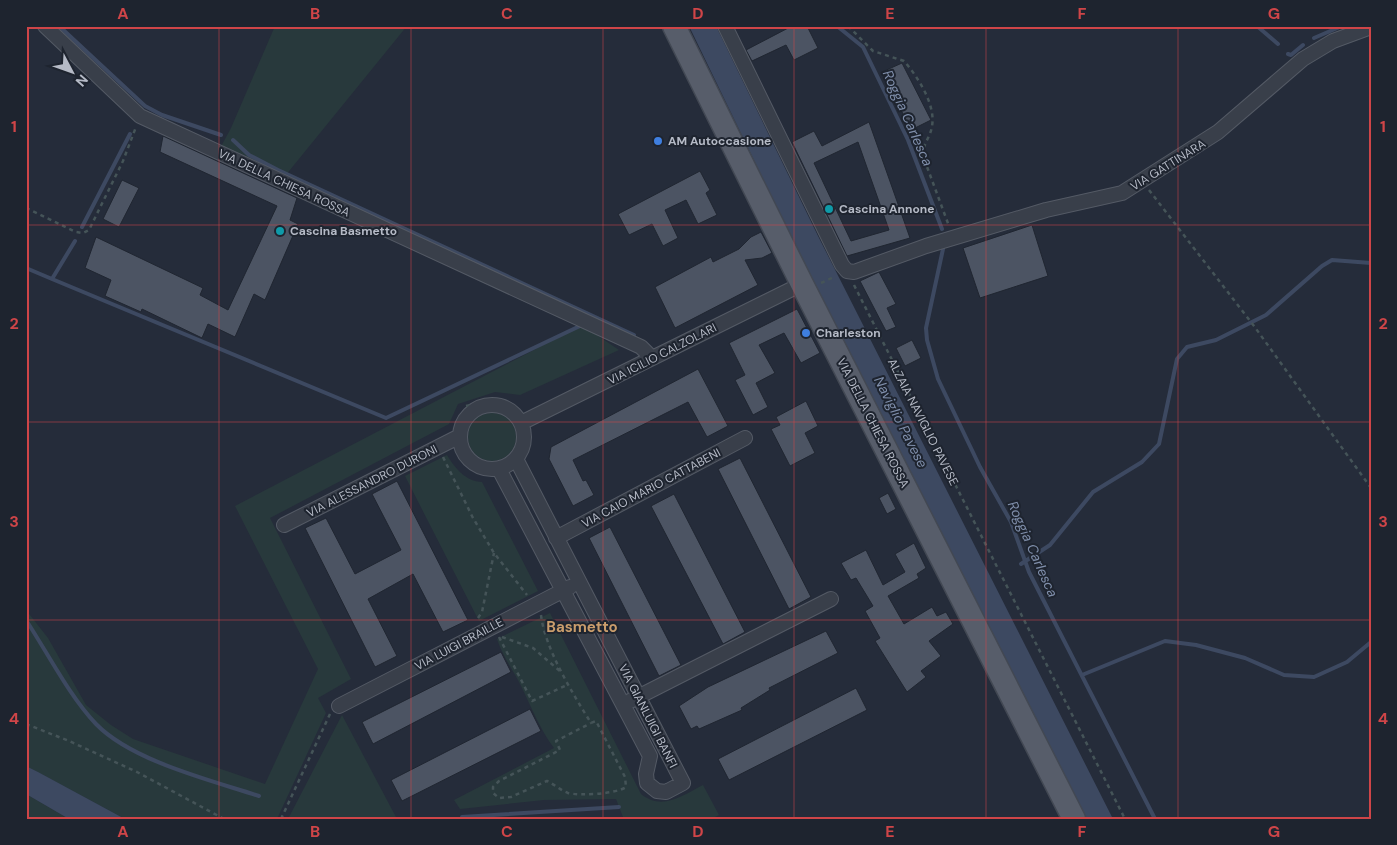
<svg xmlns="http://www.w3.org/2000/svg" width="1397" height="845" viewBox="0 0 1397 845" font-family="'DM Sans',sans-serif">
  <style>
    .green { fill: #28393c }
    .water { fill: #3d4961 }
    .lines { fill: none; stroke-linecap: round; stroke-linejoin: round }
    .stream { stroke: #3d4961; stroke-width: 4 }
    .building { fill: #4c5463; stroke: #202631; fill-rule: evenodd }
    .street-casing { stroke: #545a65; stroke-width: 16 }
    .primary-casing { stroke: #424853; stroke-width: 25 }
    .path { stroke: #455458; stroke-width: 2.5; stroke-dasharray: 4 4; stroke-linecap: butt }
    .street { stroke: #393f4a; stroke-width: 14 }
    .primary { stroke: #575d6a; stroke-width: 22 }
    .grid { fill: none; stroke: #cf4548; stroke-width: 1; stroke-opacity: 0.55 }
    .shop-dot { fill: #3f7fe0; stroke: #1e242f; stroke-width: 2 }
    .culture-dot { fill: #0f9aa8; stroke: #1e242f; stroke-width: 2 }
    .labels { text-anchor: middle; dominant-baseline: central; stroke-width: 4; stroke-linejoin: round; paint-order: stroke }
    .poi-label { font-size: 12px; font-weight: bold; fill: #b5bac6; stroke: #1e242f; text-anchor: start }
    .street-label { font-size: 12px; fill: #b5bac6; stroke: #1e242f }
    .water-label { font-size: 14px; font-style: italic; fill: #7f8eaa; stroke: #1e242f }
    .quarter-label { font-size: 15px; font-weight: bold; fill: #c99d6c; stroke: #1e242f }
    .neatline { fill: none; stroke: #cf4548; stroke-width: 2 }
    .grid-label { font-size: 16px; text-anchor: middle; font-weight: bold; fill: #cf4548 }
  </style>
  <rect width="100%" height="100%" fill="#252c3a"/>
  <path class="green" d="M275,26H407L281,181L218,152L231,128Z
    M582,325L619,350L520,395L495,392L458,404L449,424L270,518L351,679L318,698L326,713L277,819H125L26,766V610L48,638L86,705L111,725L133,739L265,784L318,669L235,506Z
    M468 437a24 24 0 1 1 48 0a24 24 0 1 1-48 0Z
    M447,455C454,467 466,482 482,482L538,591L479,621L405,476Z
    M550,613L641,794C662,811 682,796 703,785L719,815L713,818L623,817L616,799L544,800L460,809L454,800L554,748C540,729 533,711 523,690C515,672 503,658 497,639Z
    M342,715L397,819H288Z
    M26,794L69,819H26Z"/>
  <path class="water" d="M689,26H716L818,236L1113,819H1085L796,247Z
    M26,766L38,772L125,819H69L26,794Z"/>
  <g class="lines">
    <path class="stream" d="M59,26L145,106L162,115L221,135
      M837,26L863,47L908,140L942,229
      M1257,26L1278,44
      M1314,38L1342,26
      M1288,54L1291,55L1303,45
      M233,140L249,155L278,170L634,335
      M82,227L130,134
      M943,249L926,328L927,340L938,379L980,467L1011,522L1029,572L1155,819
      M26,268L52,279L75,241
      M52,279L386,418L582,325
      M1021,564L1050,545L1093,492L1142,462L1159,444L1177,359L1187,347L1216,340L1266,315L1322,266L1332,260L1371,263
      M26,620C47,652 70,697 96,724C132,761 210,780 259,796
      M1082,675L1165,641L1196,645L1245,658L1284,675L1314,677L1347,662L1371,642
      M462,817L619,807"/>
  </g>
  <path class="building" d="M792,26H807L818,48L794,60L786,45L752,61L746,50Z
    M902,63L931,120L911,130L882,72Z
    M869,122L910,238L847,256L792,142L814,131L822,146ZM858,142L889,230L851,241L814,163Z
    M163,136L297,198L290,220L298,224L265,300L254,294L235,337L208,324L202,338L142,309L141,312L105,296L111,280L85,268L96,237L203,288L200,295L228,310L277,206L160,152Z
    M700,171L710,190L706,193L717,215L698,224L686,200L665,210L678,238L663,246L652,224L629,235L618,214Z
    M122,180L139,188L119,227L103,219Z
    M1032,225L1048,276L980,298L963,248Z
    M761,232L772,253L762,258L745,260L758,285L675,328L655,287L711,257L713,262L739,249L751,237Z
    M879,272L896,304L887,308L896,327L886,331L860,281Z
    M797,309L820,353L801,363L784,333L759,345L775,373L756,383L768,407L753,415L735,380L745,375L729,343Z
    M912,340L921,358L905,366L896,348Z
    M698,369L728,426L707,437L688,402L573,460L583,481L586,480L594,495L573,506L549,459L551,447Z
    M806,401L818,426L805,433L815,453L790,466L771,429L780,425L776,417Z
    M740,458L811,597L789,609L718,469Z
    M397,481L468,620L443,632L413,574L368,599L397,656L375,667L305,528L326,518L355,574L401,550L372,494Z
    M888,493L896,509L887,514L879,498Z
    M674,494L745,632L723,644L651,506Z
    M610,527L681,665L659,676L589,538Z
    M914,543L926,568L917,574L919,578L888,596L904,624L932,607L937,616L946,612L953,624L929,641L941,656L921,671L926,677L907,692L875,641L880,638L865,611L873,606L856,578L851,580L841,563L866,550L883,585L905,572L895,554Z
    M826,631L838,653L769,688L770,690L741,708L742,710L699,729L697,726L691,729L679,706L708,687Z
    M501,652L511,672L373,744L362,722Z
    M856,688L867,710L729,780L718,759Z
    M530,709L541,731L402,801L391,780Z"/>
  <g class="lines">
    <defs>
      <path id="street" d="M45,26L140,116L641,347L652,358
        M725,26L842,265L847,271L854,272L926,246L1046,210L1122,193L1218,132L1303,59L1333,41L1371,27
        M460 437a32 32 0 1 1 64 0a32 32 0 1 1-64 0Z
        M521,423L802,284
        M499,469L650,756L646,774L647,783L657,791L666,792L683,783L516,459
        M284,525L460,436
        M556,538L745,438
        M630,701L831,599
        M339,706L570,587"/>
      <path id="primary" d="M674,26L802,284L1074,819"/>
    </defs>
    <use href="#street" class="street-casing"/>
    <use href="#primary" class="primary-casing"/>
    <path class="path" d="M848,26L873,51L904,61C918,77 936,105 932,126C931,136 922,145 923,156L949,226
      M1149,190L1254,326L1371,488
      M26,208L76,232L83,233L89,230L123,161L136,127
      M821,283L834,277
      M854,285L1125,819
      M466,406L497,399
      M443,457L473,518L494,553L527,595
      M541,615C545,649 573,694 591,723L596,721L625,777L626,787C616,794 580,796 568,793C560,790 554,784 547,781L511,797L499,798L493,793V787L499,781L560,750L556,741L591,723
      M478,618L482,612L494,553
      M499,637L532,701L567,685
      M502,637L533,648L561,672
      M26,724L69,741L137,772L224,819
      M281,819L330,714"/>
    <use href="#street" class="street"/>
    <use href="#primary" class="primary"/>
  </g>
  <path class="grid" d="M219,26V819M411,26V819M603,26V819M794,26V819M986,26V819M1178,26V819M26,225H1371M26,422H1371M26,620H1371"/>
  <g class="shop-dot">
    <circle cx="658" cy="141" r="5"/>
    <circle cx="806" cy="333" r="5"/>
  </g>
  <g class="culture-dot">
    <circle cx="829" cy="209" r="5"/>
    <circle cx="280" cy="231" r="5"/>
  </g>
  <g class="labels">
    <g class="poi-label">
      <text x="668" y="141">AM Autoccasione</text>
      <text x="839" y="209">Cascina Annone</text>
      <text x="290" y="231">Cascina Basmetto</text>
      <text x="816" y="333">Charleston</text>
    </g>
    <g class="street-label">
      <text transform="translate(1168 165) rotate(-32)">VIA GATTINARA</text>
      <text transform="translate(284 183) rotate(25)">VIA DELLA CHIESA ROSSA</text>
      <text transform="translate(662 354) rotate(-27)">VIA ICILIO CALZOLARI</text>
      <text transform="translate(923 422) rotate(63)">ALZAIA NAVIGLIO PAVESE</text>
      <text transform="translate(873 423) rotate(63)">VIA DELLA CHIESA ROSSA</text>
      <text transform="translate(372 481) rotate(-27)">VIA ALESSANDRO DURONI</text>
      <text transform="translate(651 488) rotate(-28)">VIA CAIO MARIO CATTABENI</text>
      <text transform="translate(459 644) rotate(-28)">VIA LUIGI BRAILLE</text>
      <text transform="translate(648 716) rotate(63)">VIA GIANLUIGI BANFI</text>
    </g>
    <g class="water-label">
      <text transform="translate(908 118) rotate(66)">Roggia Carlesca</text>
      <text transform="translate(901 422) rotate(63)">Naviglio Pavese</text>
      <text transform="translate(1033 549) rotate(66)">Roggia Carlesca</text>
    </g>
    <g class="quarter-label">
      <text x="582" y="627">Basmetto</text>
    </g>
  </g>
  <rect width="1397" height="845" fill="none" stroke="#1e242f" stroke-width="55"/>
  <g transform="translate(72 72) rotate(131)" stroke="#1e242f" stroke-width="4" paint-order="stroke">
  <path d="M0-4L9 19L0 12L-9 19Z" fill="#b5bac6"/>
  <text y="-8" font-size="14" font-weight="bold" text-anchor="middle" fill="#b5bac6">N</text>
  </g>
  <rect x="28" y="28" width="1342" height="790" class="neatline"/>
  <g class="grid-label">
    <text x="123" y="19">A</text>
    <text x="315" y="19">B</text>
    <text x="507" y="19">C</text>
    <text x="698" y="19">D</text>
    <text x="890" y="19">E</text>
    <text x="1082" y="19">F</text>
    <text x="1274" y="19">G</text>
    <text x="14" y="132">1</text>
    <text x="1383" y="132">1</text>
    <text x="14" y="329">2</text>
    <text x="1383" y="329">2</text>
    <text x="14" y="527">3</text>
    <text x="1383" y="527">3</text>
    <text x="14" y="724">4</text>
    <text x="1383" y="724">4</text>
    <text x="123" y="837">A</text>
    <text x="315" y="837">B</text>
    <text x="507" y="837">C</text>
    <text x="698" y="837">D</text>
    <text x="890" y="837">E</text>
    <text x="1082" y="837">F</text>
    <text x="1274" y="837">G</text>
  </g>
</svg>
